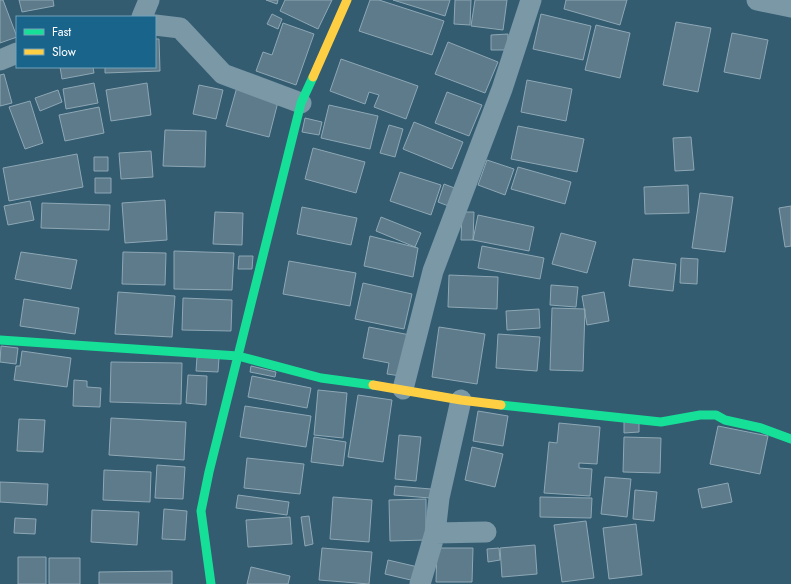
<svg xmlns="http://www.w3.org/2000/svg" width="791" height="584" viewBox="0 0 791 584" font-family="Jost,sans-serif">
  <style>
    .building { fill: #5d7b8b; stroke: #8ea7b4 }
    .lines { fill: none; stroke-linecap: round; stroke-linejoin: round }
    .street { stroke: #7a98a6; stroke-width: 21 }
    .fast { stroke: #16e098; stroke-width: 9 }
    .slow { stroke: #ffcf43; stroke-width: 9 }
  </style>
  <rect width="100%" height="100%" fill="#335c71"/>
  <path class="building" d="M0,0H3L17,37L0,43Z
    M19,0H53L54,6L22,12Z
    M266,0H278L277,4Z
    M285,0H332L318,29L280,11Z
    M370,0H379L444,21L432,55L359,31Z
    M393,0H450L445,16Z
    M455,0H471L470,25L454,24Z
    M475,0H507L503,30L471,26Z
    M566,0H627L620,25L564,9Z
    M272,14L282,19L278,29L267,24Z
    M541,14L591,26L583,60L533,49Z
    M676,22L711,28L698,92L663,85Z
    M283,23L314,34L296,85L256,71L263,52L272,55Z
    M596,25L630,33L620,78L585,70Z
    M732,33L768,40L760,79L724,72Z
    M508,34V50H491V35Z
    M155,39H159L160,71L105,73V67H155Z
    M448,42L498,62L485,93L435,74Z
    M341,59L418,86L406,119L374,107L379,95L369,92L365,104L330,91Z
    M60,67H93L94,73L62,79Z
    M4,74L12,103L0,106V75Z
    M527,80L572,89L566,121L521,112Z
    M94,83L98,103L66,109L63,89Z
    M147,83L151,115L111,121L106,90Z
    M199,85L223,90L216,119L193,114Z
    M237,87L279,98L269,137L226,126Z
    M58,90L62,102L40,111L35,98Z
    M447,92L482,105L469,136L435,123Z
    M30,101L43,143L25,149L9,107Z
    M329,105L378,116L370,149L321,138Z
    M99,107L104,133L65,141L59,115Z
    M305,118L322,122L319,135L302,132Z
    M414,122L463,142L452,169L403,149Z
    M389,125L403,129L395,157L380,153Z
    M518,126L584,139L577,172L511,159Z
    M165,130L206,131L205,167L163,166Z
    M691,137L694,170L675,171L673,138Z
    M313,148L365,162L356,193L305,179Z
    M151,151L153,177L121,179L119,153Z
    M77,154L83,187L9,201L3,168Z
    M94,157H108V171H94Z
    M487,160L514,169L505,195L478,185Z
    M518,167L571,182L565,204L511,189Z
    M400,172L441,185L431,215L390,201Z
    M95,178H111V193H95Z
    M444,184L457,189L451,207L438,202Z
    M688,185L689,213L645,214L644,187Z
    M700,193L733,197L725,252L692,248Z
    M165,200L167,240L125,243L122,203Z
    M30,201L34,220L8,225L4,206Z
    M42,203L110,205L109,230L41,228Z
    M791,206V246L785,247L779,208Z
    M302,207L357,218L351,245L297,234Z
    M215,212L243,213L242,245L213,244Z
    M462,212H474L473,240H461Z
    M478,215L534,227L529,251L473,240Z
    M381,217L421,233L415,247L376,231Z
    M561,233L596,242L587,273L552,264Z
    M370,236L418,248L413,277L364,266Z
    M482,246L544,258L540,279L478,268Z
    M174,251L234,253L232,290L174,289Z
    M21,252L77,260L71,289L15,279Z
    M123,252L166,253L165,285L122,284Z
    M239,256H253L252,269H238Z
    M681,258L698,259L697,284L680,283Z
    M633,259L676,264L673,291L629,286Z
    M289,261L356,273L350,306L283,294Z
    M449,275L498,277L497,309L448,307Z
    M363,283L412,294L404,329L355,319Z
    M551,285L578,287L576,307L550,305Z
    M118,292L175,296L172,337L115,334Z
    M604,292L609,321L587,325L582,296Z
    M183,298L232,300L231,331L182,330Z
    M24,299L79,308L75,334L20,326Z
    M552,308L585,309L583,371L550,370Z
    M539,309L540,328L507,330L506,311Z
    M369,327L410,335L401,376L387,374L389,363L363,358Z
    M439,327L485,334L477,384L432,377Z
    M498,334L540,337L537,371L496,368Z
    M1,346L18,348L16,364L0,362Z
    M22,351L71,358L67,387L14,380L16,366H20Z
    M197,357L219,358L218,372L196,371Z
    M111,362L182,363L181,404L110,402Z
    M251,366L276,372L275,377L250,372Z
    M188,375L207,376L206,405L186,403Z
    M252,376L311,388L307,408L248,397Z
    M74,380L87,381V387L101,388L100,407L73,406Z
    M318,390L347,393L343,438L314,435Z
    M358,395L392,400L383,462L348,457Z
    M245,406L311,416L306,447L240,437Z
    M478,411L508,416L503,446L473,441Z
    M111,418L186,422L184,460L109,455Z
    M19,419L45,420L43,452L17,451Z
    M639,420V432L624,433V421Z
    M559,423L600,427L597,464L579,463V468L592,469L590,496L544,493L549,442L557,443Z
    M718,426L768,436L760,474L710,464Z
    M399,435L421,437L416,481L395,479Z
    M314,437L346,442L343,466L311,462Z
    M624,437L661,438L660,473L623,472Z
    M472,447L503,454L495,487L465,480Z
    M247,458L304,464L300,494L244,488Z
    M157,465L185,467L183,499L155,498Z
    M104,470L151,472L150,502L103,500Z
    M605,477L631,479L627,517L601,514Z
    M0,482L48,484L47,505L0,502Z
    M728,483L732,502L702,508L698,489Z
    M395,486L431,489L430,498L394,495Z
    M635,490L657,492L654,521L633,519Z
    M238,495L289,502L287,515L236,508Z
    M333,497L372,500L369,542L330,539Z
    M540,497L592,498L591,518L540,517Z
    M426,499V540L390,541L389,500Z
    M164,509L187,511L185,540L162,539Z
    M92,510L139,512L137,545L91,542Z
    M309,516L313,544L305,546L301,517Z
    M290,517L292,544L248,547L246,520Z
    M15,518L36,519L35,534L14,533Z
    M586,521L594,578L562,582L554,525Z
    M636,524L642,575L609,579L603,528Z
    M535,545L537,574L502,577L500,548Z
    M322,548L372,552L369,584L319,580Z
    M437,548H473L472,582H436Z
    M499,548L500,560L488,562L487,549Z
    M18,557H46V584H18Z
    M49,558H80V584H49Z
    M388,560L418,567L415,581L385,574Z
    M251,567L290,576L288,584H247Z
    M172,571V584H99V572Z"/>
  <g class="lines">
    <path class="street" d="M757,0L791,7
      M142,17L149,0
      M155,25L180,28L223,74L301,103
      M0,60L17,53
      M403,389L433,271L502,89L531,0
      M435,533L486,532
      M420,584L435,533L439,498L461,400"/>
    <path class="fast" d="M0,340L238,356L321,378L373,385
      M501,405L661,422L700,415H716L725,420L761,428L791,439
      M211,584L201,511L209,472L301,103L313,77"/>
    <path class="slow" d="M313,77L347,0
      M373,385L461,400L501,405"/>
  </g>
  <rect x="16" y="16" width="140" height="52" fill="#19648b" stroke="#75a2b9"/>
  <rect x="24" y="29" width="20" height="6" fill="#16e098" stroke="#75a2b9"/>
  <text x="52" y="36" font-size="12" fill="#ffffff">Fast</text>
  <rect x="24" y="49" width="20" height="6" fill="#ffcf43" stroke="#75a2b9"/>
  <text x="52" y="56" font-size="12" fill="#ffffff">Slow</text>
</svg>
